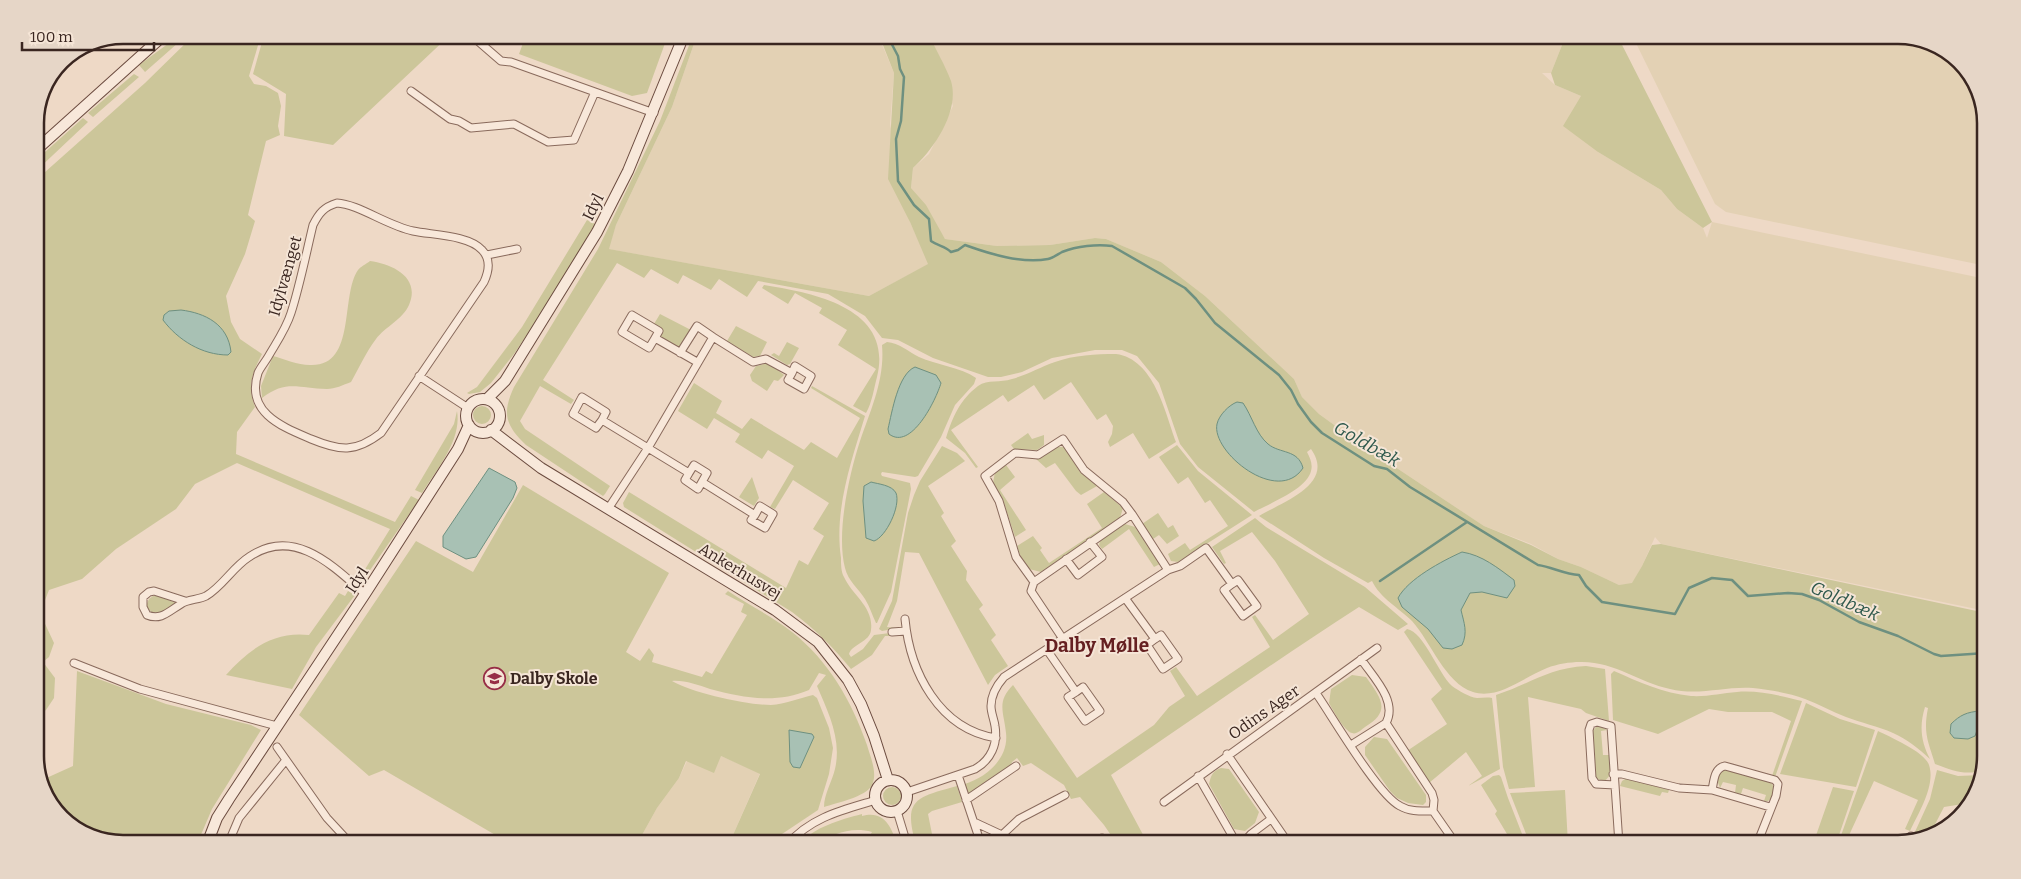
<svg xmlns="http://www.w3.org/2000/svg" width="2021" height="879" viewBox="0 0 2021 879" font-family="Bitter,serif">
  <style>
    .farmland { fill: #e3d1b4 }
    .green { fill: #ccc69a }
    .water { fill: #a8c1b4; stroke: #6e9080 }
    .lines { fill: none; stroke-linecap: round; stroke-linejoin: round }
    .stream { stroke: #6e9080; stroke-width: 2.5 }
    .street-casing { stroke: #896a5c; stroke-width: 9 }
    .secondary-casing { stroke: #6b4b3f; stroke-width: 12 }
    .street { stroke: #f8e8da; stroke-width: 7 }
    .secondary { stroke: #f8e8da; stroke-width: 10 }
    .labels { text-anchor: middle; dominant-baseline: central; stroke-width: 4; stroke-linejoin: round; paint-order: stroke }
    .street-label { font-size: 16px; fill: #3a2620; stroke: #f5e5d6 }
    .poi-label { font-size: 16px; font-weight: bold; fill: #3a2620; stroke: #f5e5d6; text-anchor: start }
    .water-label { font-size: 18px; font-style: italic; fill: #2f594d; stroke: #f5e5d6 }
    .quarter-label { font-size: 19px; font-weight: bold; fill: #652021; stroke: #f5e5d6 }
    .rim { fill: none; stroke: #3a2620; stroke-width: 2.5 }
  </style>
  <rect width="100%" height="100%" fill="#eed9c6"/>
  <path class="farmland" d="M697,35H878L894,73L890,124L910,222L929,264L869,296L608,249L616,225L672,107Z
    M929,35H1566L1551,73H1542L1555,85L1581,96L1598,152L1661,190L1677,209L1703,228L1707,238L1712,222L1986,279V611L1661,544L1655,537L1642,566L1632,584L1619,585L1581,567L1558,559L1531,544L1484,526L1359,443L1319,414L1302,397L1294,379L1205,296L1161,262L1106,239L1095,238L1050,245L997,246L945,239L911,188L913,168L929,154L953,106L937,54Z
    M1632,35H1898L1931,42L1968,70L1986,117V266L1726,212L1715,204Z
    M721,756L760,773L729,844H637L657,808L679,778L687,761Z"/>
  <path class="green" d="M180,35H187L145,72L139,65Z
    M194,35H261L249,76L254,84L266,86L278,93L281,106L278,126L280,135L266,141L248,215L255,221L245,254L226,296L231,322L240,339L262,354C252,374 247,385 255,407L237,432L236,454L395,522L411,496L419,500L361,583L359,579L390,529L237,463L195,484L176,509L116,549L82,579L49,590L40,613L54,643L49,657L43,662L55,678L54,698L46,710L35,717V181L145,83Z
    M264,35H450L333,145L284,136L286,94L253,74Z
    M526,35H668L647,93L632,96L519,54Z
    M693,35H697L672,107L616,225L609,249L869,296L928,264L910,222L888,179L894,73L879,35H929C936,50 945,65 951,81C960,111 934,149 913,168L911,188L926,205L945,239L997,246L1050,245L1095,238L1106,239L1161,262L1205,296L1294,379L1302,397L1319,414L1359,443L1484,526L1531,545L1558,559L1581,567L1619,585L1632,583L1642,566L1652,545L1661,544L1986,613V756L1983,771C1963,775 1954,771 1935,764C1928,741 1923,733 1928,708L1925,707C1919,726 1921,742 1930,759C1919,749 1907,739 1893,733C1878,726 1861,723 1846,717C1832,712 1819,704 1805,699C1789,693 1770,690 1753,688C1725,686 1699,696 1670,689C1638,682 1614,661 1580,662C1570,662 1557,664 1547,668C1524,677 1498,700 1473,692C1445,683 1431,642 1412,621C1399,608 1380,598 1372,581L1368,583L1324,558L1259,516C1283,502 1336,484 1311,449L1307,452C1310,458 1313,464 1311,471C1307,489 1270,503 1254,512L1198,467L1180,444L1159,383L1137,356L1122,350H1095L1052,358L1022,372L1001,377H988L933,358L898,340L882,338L865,316L828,294L758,281L747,297L719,279L711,290L683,275L678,284L651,269L644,278L617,263L543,380L574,400L571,404L540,386L520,421L525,429L610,486L605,494L603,496L526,445C505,425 502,413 514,387L598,249L660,121Z
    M1566,35H1617L1712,222L1703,228L1677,209L1661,190L1598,152L1563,126L1581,96L1555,85L1551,73Z
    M134,74L139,77L93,117L88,113Z
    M83,118L88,122L35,172V161Z
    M587,220L595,224L566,277L514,354L491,383L480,392L469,394L467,393L477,387L522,327Z
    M370,261C392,264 421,277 409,305C403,319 385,327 376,339C366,352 359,368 351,382C343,385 335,389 327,389C299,389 287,379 262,398L261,386L273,356C285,359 297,365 310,365C357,367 340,296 358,270C360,267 366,264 370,261Z
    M764,285C814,293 894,308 877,377C874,388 872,403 866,413L853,406L876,369L838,345L847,330L819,313L822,308L795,293L788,304L762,288Z
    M660,314L691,330L680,346L676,347L661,338L660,335L663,330L654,324Z
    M736,326L767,342L760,356L753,357L727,341Z
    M787,342L799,348L790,364L787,365L771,355L774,353L779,356Z
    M887,342C899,343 909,352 919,357C936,365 961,367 976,378L974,384L955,405L941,437L918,476L915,477L882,472L881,474L882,476L910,483L911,489L891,592L877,623H876C872,615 870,607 865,599C858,588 848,581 845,568C836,533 849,475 860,441C871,409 885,379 882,345Z
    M1116,354C1154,359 1165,412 1176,442L1149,459L1133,433L1110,447L1108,442L1112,434L1113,426L1106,414L1097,420L1071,382L1044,400L1034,385L1008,402L1003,395L951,430L978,467L976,468L965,453L946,438C953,416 960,400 978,386C988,379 1000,383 1012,379C1027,375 1040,367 1055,362C1074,355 1096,354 1116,354Z
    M769,363L784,375L778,381L774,380L767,391L752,381L750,375L756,366Z
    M694,383L722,401L716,413L742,429L751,418L804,450L811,442L837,458L860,418L811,388L812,386L865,416C851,462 834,510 841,558C841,564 841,572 844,577C852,595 874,607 871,630C870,642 852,644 849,654L851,657L863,649L874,635L890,633V636H885L872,655L851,669C833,647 815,629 792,612L624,507L623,503L629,492L786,588L799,560L808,565L824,536L813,529L829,503L793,480L775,509L770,507L794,466L768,450L762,459L735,442L740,434L714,418L707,429L678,411Z
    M473 415a9 9 0 1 1 18 0a9 9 0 1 1-18 0Z
    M457,411C462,440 437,469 422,493L415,490L454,424Z
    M1028,433L1032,439L1044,435V445L1037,450L1014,449L1011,445Z
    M1177,445L1198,471L1252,515L1178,562L1171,561L1168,554L1185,543L1190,550L1228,526L1210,500L1205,503L1188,477L1178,484L1159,457Z
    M942,446L957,453L965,461L928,486L944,513L941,516L956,541L951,546L967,571L966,580L983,605L979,609L996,635L991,640L1008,666L995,675L988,685L919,553L905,552L897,601L887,627L898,628L882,631L879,629L892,601L908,513L914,495L920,481Z
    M1057,447H1064L1080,472L1097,486L1081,495L1076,491L1055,463L1046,468L1036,459Z
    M1006,465L1015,477L1000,490L1026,530L1015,537L1003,500L993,483L995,472Z
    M752,477L759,498L754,506L739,497Z
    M523,485L669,573L626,652L640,661L649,648L654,655L652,662L702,677L706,671L712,674L747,615L741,612L744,604L725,594L728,591C749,605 773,617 792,632C829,661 852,702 867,745C870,756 878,773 872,785C866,797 836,803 824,807C824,794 832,782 835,769C842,739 828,712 817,686L826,675L819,673L809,690C776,704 744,698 710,689C698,685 684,680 672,681C692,693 747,705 771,705C785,704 800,698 813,695L817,698L829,728L833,748L829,774L818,810L782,834L776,844H729L760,774L721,756L714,773L686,761L679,778L657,808L637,844H511L384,770L369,776L299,715L416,541L473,572Z
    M1104,492L1123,508L1120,518L1041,572L1029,569L1020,555L1017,546L1033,536L1042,548L1040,550L1049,563L1102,528L1087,504Z
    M1158,513L1168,528L1173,525L1179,536L1167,544L1159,535L1153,539L1142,524Z
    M1255,518L1266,527L1365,587L1408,624L1398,630L1359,607C1275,661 1193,719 1111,775L1148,844H1117L1104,825L1080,797L1071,799L1064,785L1031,763L1023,766L1017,758L1012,762L1010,768L970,793H968L965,784C987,777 1009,758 1006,733C1004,712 996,702 1013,685L1077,778L1154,725L1169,707L1185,696L1170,671L1176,667L1197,696L1270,647L1252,617L1255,615L1273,640L1309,614L1275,561L1252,532L1220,551L1226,563L1224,564L1212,547Z
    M1125,524L1135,527L1160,564L1154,567L1129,529L1102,549L1099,545L1100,541Z
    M348,591L355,595L316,647L292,689L226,675C249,649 274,631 309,635L339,593L345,596Z
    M153,596H159L176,603C164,613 157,621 146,606L149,599Z
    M1407,629C1424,632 1438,673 1452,686C1459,691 1469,697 1477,698C1482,698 1487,697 1492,698L1500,769L1468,786L1482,776L1466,752L1429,783L1407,751L1447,724L1431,699L1442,689L1404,632Z
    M1586,666L1605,669L1609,721L1586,713L1581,709L1528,697L1535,787L1509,789L1503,767L1496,695C1530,684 1548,668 1586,666Z
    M77,671L166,704L251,725L261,730L212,809L197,844H123L90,837L53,809L42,780L73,766Z
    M1614,671C1639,682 1663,693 1691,696C1707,697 1722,693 1737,692C1758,690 1782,696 1802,701L1775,777L1772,776L1791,721L1772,712H1728L1709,709L1658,734L1613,720L1611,674Z
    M1352,675L1366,677C1381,698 1392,711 1365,727C1361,730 1356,735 1352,733C1344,731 1333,710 1329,703L1331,689Z
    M1806,703L1840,719L1875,730L1856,787L1780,774Z
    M1598,725L1607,730L1601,731L1603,755H1610L1611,774L1605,781L1597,779L1594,774L1592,732Z
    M1878,731C1890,737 1925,752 1929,765C1936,785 1918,814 1910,831L1905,829L1918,800L1874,781L1845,844H1838Z
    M1374,737L1387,739L1426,795V802L1423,805L1408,803L1397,798L1390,791L1365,755V747Z
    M1221,768L1229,769L1259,812L1255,823L1245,831L1234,829L1209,784C1211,776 1212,771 1221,768Z
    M1728,769L1769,781C1777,787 1775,796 1768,801H1764L1766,795L1743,788L1741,794L1735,793L1736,785L1723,782L1720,788L1717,780C1719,774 1721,770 1728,769Z
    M1937,770L1958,776L1982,775L1979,789L1969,803L1944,807L1930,834L1914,839L1915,835L1914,834L1930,799Z
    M1499,775L1501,777L1508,798L1526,844H1513L1495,814L1497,811L1481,785L1493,776Z
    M1627,778L1669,790L1668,793L1662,792L1660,796L1620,786L1622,781Z
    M957,786L962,802L932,811L928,814L934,844H916C902,798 918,797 957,786Z
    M883 796a9 9 0 1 1 18 0a9 9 0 1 1-18 0Z
    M1833,787L1854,791L1836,844H1813Z
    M1565,790L1568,844H1530L1510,793Z
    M862,814V816C884,810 891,826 897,844H865L872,832C850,826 833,835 815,843C811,845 804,844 799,844C815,827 839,820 862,814Z"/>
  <path class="water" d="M181,310C205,313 228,324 231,352L228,355C202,355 178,340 163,320L164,315L169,311Z
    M915,367L936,375L941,383C936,400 911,451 889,434L888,429C892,412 898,374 915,367Z
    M1237,402L1243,403C1252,416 1256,434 1268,444C1280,454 1298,449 1303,468C1278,506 1211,452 1217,424C1219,415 1229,405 1237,402Z
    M489,468L515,482L517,488L513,498L476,557L466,559L443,547V536Z
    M871,482C878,484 892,485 896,493C901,506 886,537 874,541L866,538L863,501L864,486Z
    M1462,552C1482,555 1498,568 1514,580L1515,586L1507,598L1482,592L1470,593L1461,610C1464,623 1468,632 1462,645L1452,649L1443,648L1428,629L1402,607L1398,598C1408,579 1442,561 1462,552Z
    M1980,711L1986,715L1979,725L1975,736L1968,739L1954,738L1950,733L1951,724C1960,715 1967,712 1980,711Z
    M789,730L812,734L814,737L800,768L793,767L790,762Z"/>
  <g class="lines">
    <path class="stream" d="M887,35L898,56L900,69L904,77L901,121L896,139L898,181L914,205L929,219L931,241C938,246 945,246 951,252L958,250L965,245C990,254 1022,264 1048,259C1053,258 1058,254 1062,252C1077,246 1097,244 1112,246L1185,288L1196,299L1215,323L1279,375L1291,390L1298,404L1311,422L1322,433L1374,466L1387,469L1410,487L1538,565C1552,567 1564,574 1579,575L1586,586L1602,602L1675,614L1689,588L1712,578L1732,580L1748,596L1788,593L1802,594L1819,600L1859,622L1898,636L1934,654L1941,656L1986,653
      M1380,581L1467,522"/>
    <defs>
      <path id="street" d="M471,35L501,61L511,62L654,113
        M411,91L450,119L459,121L471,128L514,124L548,142L574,140L595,92
        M337,203C358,204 388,226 413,231C432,235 469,235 482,250C491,259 489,271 484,282L381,433C355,453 340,451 311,439C283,427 245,413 258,373C260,368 265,362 268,357C276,343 286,329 291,313C300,285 306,254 313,225C319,213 324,207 337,203Z
        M487,255L517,249
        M655,338L649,348L622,332L632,315L659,331L655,338L697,362
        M680,353L697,326L713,337
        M419,376L468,408
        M602,420L606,412L582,397L573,414L596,428L602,420L689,473L694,465L707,473L698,489L685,480L689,473
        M702,482L755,515L751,520L765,528L773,514L760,506L755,515
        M608,509L648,448L713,337L753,362L766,359L792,373L788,380L804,389L811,376L795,366L792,373
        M1066,559L1078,575L1102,557L1090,542
        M1034,582L1016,557L999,501L985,476L1015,453L1038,455L1063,439L1084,470L1123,502L1132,514
        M1125,598L1155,639L1161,635L1178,659L1163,669L1147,645L1155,639
        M185,601L154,591L149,592L143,597V607L147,615C161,621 169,611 181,604C188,599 198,600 206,596C222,587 233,567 249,557C294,526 333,566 365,594
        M905,619C910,672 939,729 996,738
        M892,632L906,631
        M1063,639L1031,591L1034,582L1132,514L1168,570L1180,566L1206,548L1232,584L1224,590L1243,616L1257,606L1238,580L1232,584
        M1047,650L1076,692L1083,687L1100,711L1085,721L1068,697L1076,692
        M1361,659C1373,677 1398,701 1386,723L1432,793L1434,800L1433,811L1456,844
        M74,663L140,689L277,726
        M1316,693C1332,716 1378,795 1400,806C1410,812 1422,811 1433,811
        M1351,745L1386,723
        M277,747L327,818L351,844
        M1227,754L1289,844
        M1613,774H1622L1679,788L1712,790L1770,807
        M958,775L981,844
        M1198,776L1237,844
        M1615,785L1596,784L1592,778L1589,730L1591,724L1597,722L1611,726L1619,844
        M1712,790C1714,781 1714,768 1725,766L1775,780L1778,784L1776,796L1757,844
        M907,792L975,769C991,760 998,744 995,726C994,719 991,713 991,706C991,695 997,685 1004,677L1168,570
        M966,800L1016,766
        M1164,802L1377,648
        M897,811L907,844
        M974,822L1002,835L1015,844
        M1002,835L1019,819L1065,795
        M1909,841L1911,836
        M228,844L239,818L286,760
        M788,844C811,817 843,810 876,800
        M1087,844L1102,838
        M1242,844L1251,834L1271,819"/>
      <path id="secondary" d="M35,151L164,35
        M487,399L505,381L597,232L628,171L684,35
        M466 416a17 17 0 1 1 34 0a17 17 0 1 1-34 0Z
        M491,430L541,468L775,610L818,642L848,680L861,704L874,736L888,780
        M875 796a16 16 0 1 1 32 0a16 16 0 1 1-32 0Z
        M207,844L217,818L229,799L365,594L458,449L469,425"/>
    </defs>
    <use href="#street" class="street-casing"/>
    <use href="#secondary" class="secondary-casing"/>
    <use href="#street" class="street"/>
    <use href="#secondary" class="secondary"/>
  </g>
  <defs>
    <symbol id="school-ring" viewBox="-11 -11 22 22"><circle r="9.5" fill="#f5e5d6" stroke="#972d46" stroke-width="1.5"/><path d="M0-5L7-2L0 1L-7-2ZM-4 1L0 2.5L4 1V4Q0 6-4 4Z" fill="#972d46"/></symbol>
  </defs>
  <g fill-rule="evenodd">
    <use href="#school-ring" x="482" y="666" width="25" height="25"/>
  </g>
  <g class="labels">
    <g class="street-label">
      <text transform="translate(593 207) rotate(-63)">Idyl</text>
      <text transform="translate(285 276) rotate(-74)">Idylvænget</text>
      <text transform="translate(740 571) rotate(31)">Ankerhusvej</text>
      <text transform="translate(357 580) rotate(-57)">Idyl</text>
      <text transform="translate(1264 712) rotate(-35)">Odins Ager</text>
    </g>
    <g class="poi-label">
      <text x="510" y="678">Dalby Skole</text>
    </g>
    <g class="water-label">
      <text transform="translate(1367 444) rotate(30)">Goldbæk</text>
      <text transform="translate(1845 601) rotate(24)">Goldbæk</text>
    </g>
    <g class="quarter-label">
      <text x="1097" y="645">Dalby Mølle</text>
    </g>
  </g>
  <path d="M0 0H2021V879H0ZM123 44H1898A79 79 0 0 1 1977 123V756A79 79 0 0 1 1898 835H123A79 79 0 0 1 44 756V123A79 79 0 0 1 123 44Z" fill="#e6d6c7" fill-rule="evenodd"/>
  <path class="rim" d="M123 44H1898A79 79 0 0 1 1977 123V756A79 79 0 0 1 1898 835H123A79 79 0 0 1 44 756V123A79 79 0 0 1 123 44Z"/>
  <path d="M22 42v8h132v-8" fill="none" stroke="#3a2620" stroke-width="2.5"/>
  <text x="30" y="42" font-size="15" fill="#3a2620" stroke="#f5e5d6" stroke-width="4" paint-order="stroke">100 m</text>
</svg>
